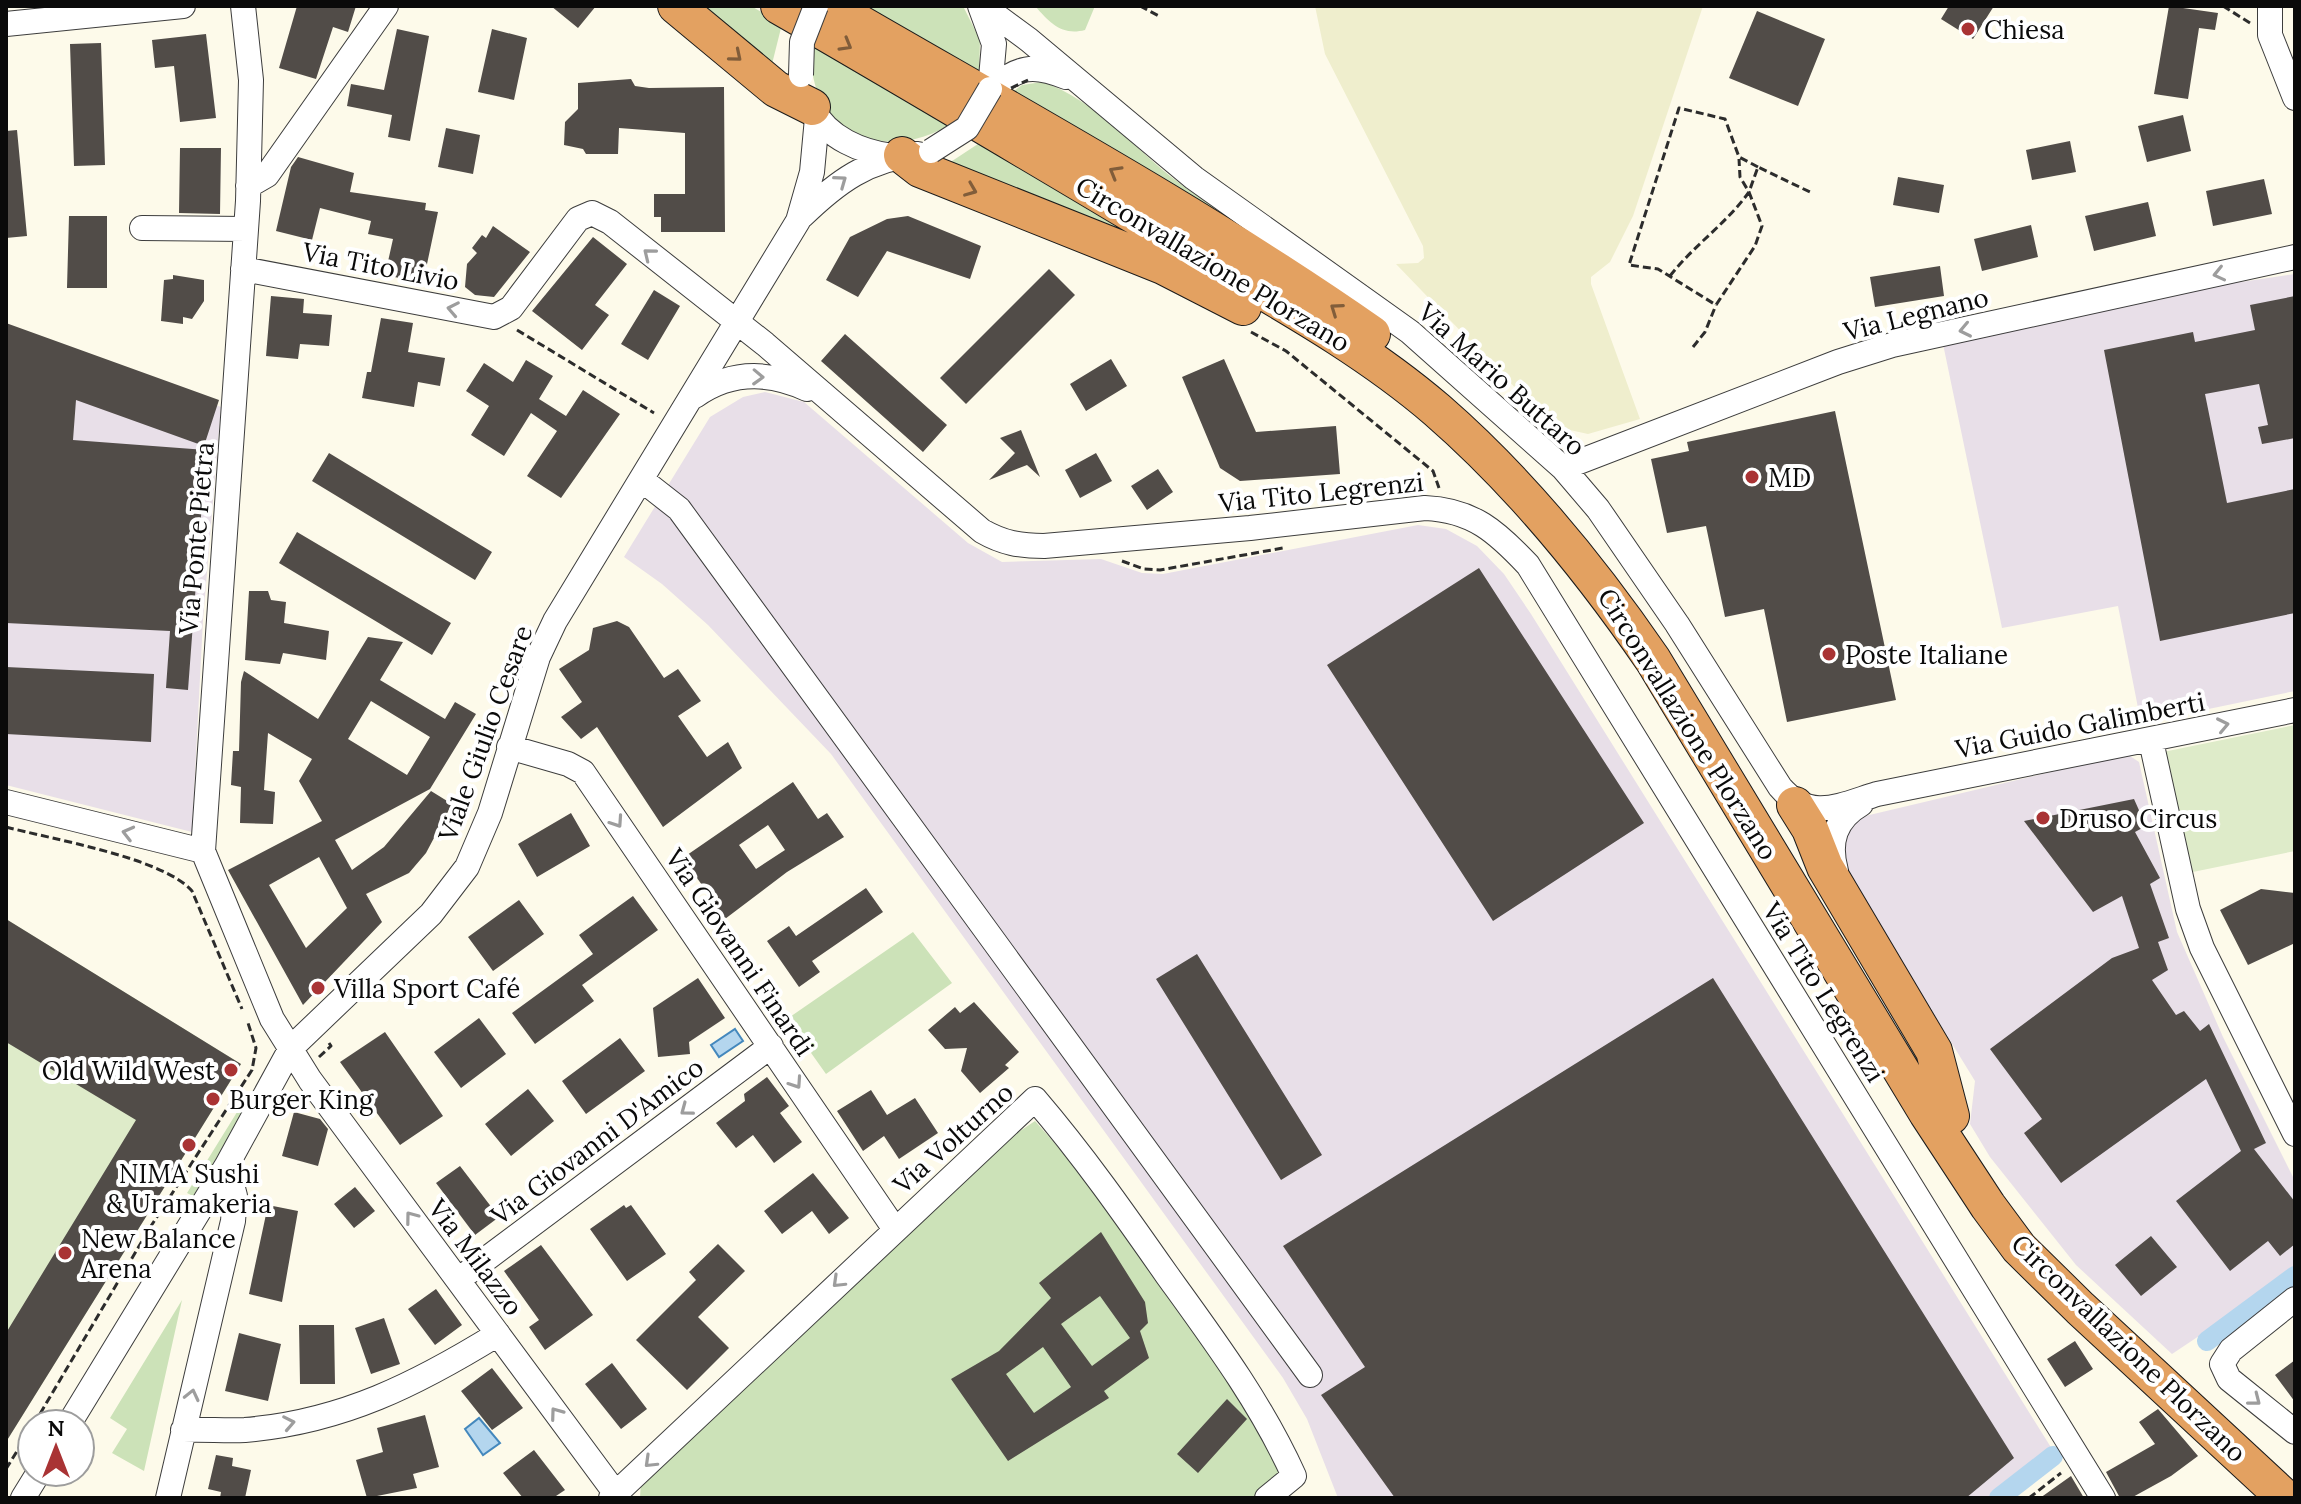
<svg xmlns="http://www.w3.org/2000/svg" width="2301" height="1504" viewBox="0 0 2301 1504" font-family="Lora,serif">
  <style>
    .industrial { fill: #e8dfe8 }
    .farmland { fill: #efeecd }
    .green { fill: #cce2b8 }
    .pitch { fill: #deebc9 }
    .water { fill: #b4d6ee; stroke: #4488bd; stroke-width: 2 }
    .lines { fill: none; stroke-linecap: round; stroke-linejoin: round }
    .canal { stroke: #b4d6ee; stroke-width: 20 }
    .building { fill: #514c48; fill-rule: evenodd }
    .minor-casing { stroke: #3d3d3d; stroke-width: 26 }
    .highway-casing { stroke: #1b1b1b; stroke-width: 38 }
    .path { stroke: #2c2c2c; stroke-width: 3; stroke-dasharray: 8 4; stroke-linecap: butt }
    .minor { stroke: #fff; stroke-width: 24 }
    .highway { stroke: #e3a161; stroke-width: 36 }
    .minor-bridge-casing { stroke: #3d3d3d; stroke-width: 26; stroke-linecap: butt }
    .path-bridge { stroke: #2c2c2c; stroke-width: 3; stroke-dasharray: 8 4; stroke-linecap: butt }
    .minor-bridge { stroke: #fff; stroke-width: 24 }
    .oneway { stroke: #815d3a }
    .oneway2 { stroke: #9d9d9d }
    .poi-dot { fill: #a93334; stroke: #fff; stroke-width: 3 }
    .labels { text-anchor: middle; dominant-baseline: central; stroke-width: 8; stroke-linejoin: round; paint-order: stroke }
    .poi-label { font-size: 26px; fill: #0a0a0a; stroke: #fff; text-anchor: start }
    .street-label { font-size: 26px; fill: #0a0a0a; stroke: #fff }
  </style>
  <rect width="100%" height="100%" fill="#fdfaea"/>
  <path class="industrial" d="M2295,274V691L2141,723L2118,606L2002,628L1943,344L2214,286Z
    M6,324L221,407L203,620L192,832L6,785Z
    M765,392L804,402L968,543L1002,562L1101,559L1142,573L1163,574L1418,525L1446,529L1477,546L1504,574L1531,614L2052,1449L1989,1498H1338L1307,1419L1283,1378L831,754L708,625L662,584L624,557L710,417L743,397Z
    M2127,754L2139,762L2177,932L2223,1037L2295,1181V1272L2172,1354L2076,1265L1990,1157L1970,1124L1975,1081L1844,868L1847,833L1861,817Z"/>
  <path class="farmland" d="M1315,6H1703L1633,216L1610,262L1591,277V284L1640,419L1588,434L1552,426L1396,264L1418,263L1424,258L1423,246L1325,54Z"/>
  <path class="green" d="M690,6H751L782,24L770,72Z
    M857,6H963L980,40L979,76Z
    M1035,6H1095L1085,30C1062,36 1050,23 1035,6Z
    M813,39L954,122C901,157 827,148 813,76C810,65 812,51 813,39Z
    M1042,82C1095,99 1134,149 1178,182C1199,198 1223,213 1245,228L1242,233L1009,95L1022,85Z
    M984,140L1209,271L943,167Z
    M913,932L952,983L826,1074L787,1019Z
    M247,1096L253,1098L193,1196L187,1193Z
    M1035,1121C1131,1228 1214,1349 1283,1474L1253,1498H640L641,1482L996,1147Z
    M182,1300L144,1471L112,1453L127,1429L110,1418Z"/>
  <path class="pitch" d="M2295,725V851L2188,873L2163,752Z
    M6,919L241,1064L6,1442Z"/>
  <path class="water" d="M735,1029L743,1041L719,1057L711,1045Z
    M479,1418L500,1443L483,1455L465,1429Z"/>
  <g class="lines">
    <path class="canal" d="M2207,1341L2295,1276
      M1999,1498L2053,1456"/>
  </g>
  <path class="building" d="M297,6H356L348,32L333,27L316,79L279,68Z
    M551,6H596L578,28Z
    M1949,6H1994L1973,39L1941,19Z
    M2169,6L2218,13L2215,30L2199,28L2188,99L2154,94Z
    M1757,11L1825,39L1798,106L1729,78Z
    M397,29L429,36L410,141L388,137L392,115L347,106L351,84L384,90Z
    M492,29L527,38L514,100L478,92Z
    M206,34L216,118L180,122L174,66L155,68L152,40Z
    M101,43L105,165L74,166L70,44Z
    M631,79L635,86L649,88L724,87L725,232H661V217H654V194H685V133L619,128L618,154H586L583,149L564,145L565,122L578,109V83Z
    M2183,115L2191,151L2147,162L2138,126Z
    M446,128L480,135L473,174L438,167Z
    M17,130L27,236L6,238V131Z
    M2070,141L2076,172L2032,180L2026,150Z
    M180,148H221L220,214L179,213Z
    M298,157L354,173L350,192L426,203L425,210L438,212L423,283L385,275L393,239L368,234L371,221L320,208L312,240L276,231L291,167Z
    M1898,177L1944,185L1939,213L1893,205Z
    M2264,179L2272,214L2213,226L2206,191Z
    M2148,202L2156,236L2094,251L2085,216Z
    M69,216H107V288H67Z
    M908,216L981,246L970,279L887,251L858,297L826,280L850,237L887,219Z
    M2031,225L2038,257L1982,271L1974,239Z
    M493,226L530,252L494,297L475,295L465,287L467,264L477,253L472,248L482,235L486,238Z
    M593,237L627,264L595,305L609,315L582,350L532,311Z
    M1940,266L1944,296L1875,307L1870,277Z
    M1049,269L1075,295L966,404L940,378Z
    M173,275L204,280V301L192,319L183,317V324L161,321L164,280L173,279Z
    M654,290L680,306L648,360L621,344Z
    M271,296L304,299L303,313L332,315L329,346L300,344L298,359L266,356Z
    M2295,296V438L2262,444L2258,427L2268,425L2259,384L2205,394L2227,503L2295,489V613L2160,641L2104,350L2193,332L2195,342L2255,330L2250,305Z
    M381,318L413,323L408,352L445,358L440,386L418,382L414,407L362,398L367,372H371Z
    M6,323L219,400L204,446L76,400L73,440L206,450L188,690L166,688L170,631L6,623Z
    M845,334L947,425L923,452L821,361Z
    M1111,359L1127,386L1086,411L1070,384Z
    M1224,359L1256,432L1336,426L1340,474L1240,481L1220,468L1182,377Z
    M526,360L553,376L539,399L566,416L583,390L620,414L561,498L527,476L557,431L531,413L504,456L471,435L489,406L466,391L484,363L513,382Z
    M1835,411L1896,700L1787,722L1764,609L1725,617L1706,526L1667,533L1651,459L1689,451L1687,442Z
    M1021,430L1040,477L1027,465L989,480L1015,453L1000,438Z
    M329,453L492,552L475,580L312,481Z
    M1096,453L1112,481L1080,498L1065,470Z
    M1158,469L1173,492L1147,510L1131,486Z
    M297,532L451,623L432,655L279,563Z
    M1479,568L1644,823L1493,921L1327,665Z
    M249,591H268L271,600L286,602L284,623L329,631L326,660L283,653L280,664L245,660Z
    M617,621L629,627L664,678L678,669L701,701L678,716L707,757L728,742L742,768L663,827L597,727L581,739L561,717L582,702L559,669L589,650L593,628Z
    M368,637L403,642L380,680L445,719L455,702L476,714L430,789L335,840L352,870L384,847L431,791L452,804L426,853L409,873L366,894L382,922L303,1005L228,870L322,821L299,781L312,759L268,733L264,790L275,792L273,824L240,823L241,787L231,785L233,751H239L241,682L244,671L318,719ZM371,701L430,737L407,775L348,739ZM319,857L347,908L306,948L269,885Z
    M6,667L154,674L151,742L6,734Z
    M793,782L818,819L827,813L844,837L787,872L717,925L703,907L713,900L694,874L686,880L674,864ZM768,825L785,850L756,869L739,845Z
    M2134,799L2146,826L2135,832L2160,878L2150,884L2169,938L2158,942L2168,970L2152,980L2176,1015L2184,1011L2200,1031L2209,1024L2266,1143L2254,1149L2295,1202V1244L2280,1256L2268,1241L2230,1271L2176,1201L2241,1151L2206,1079L2061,1183L2024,1133L2042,1119L1990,1049L2112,958L2139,948L2122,896L2093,912L2024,821Z
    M571,813L590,846L537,877L518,844Z
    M866,888L883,912L812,961L820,972L799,987L767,941L789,926L796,936Z
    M2261,889L2295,893V943L2248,965L2220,910Z
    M633,896L658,930L582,985L594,1001L535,1044L512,1013L593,954L579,935Z
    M519,900L544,934L493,971L468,937Z
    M6,919L241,1064L6,1442V1333L136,1120L6,1042Z
    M1197,954L1322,1155L1281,1180L1156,979Z
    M698,978L725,1018L689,1042L690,1054L658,1057L653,1008Z
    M1713,978L2014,1458L1966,1498H1395L1321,1395L1365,1367L1283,1246Z
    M974,1002L1019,1052L1005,1065L1009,1068L980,1093L961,1071L967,1048L945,1049L928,1030L955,1007L960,1013Z
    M479,1018L506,1054L461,1088L434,1052Z
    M385,1032L443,1116L400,1145L340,1062Z
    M620,1038L645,1071L586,1114L562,1081Z
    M767,1077L789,1106L780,1113L802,1142L774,1163L753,1135L736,1148L716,1123L745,1101L744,1094Z
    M528,1089L554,1121L511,1156L485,1124Z
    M871,1090L887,1115L915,1098L938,1133L899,1159L884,1136L863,1151L837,1111Z
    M294,1112L320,1119L328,1129L318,1166L282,1156Z
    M460,1166L499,1217L475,1235L436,1183Z
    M813,1173L849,1218L829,1234L812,1211L782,1234L764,1211Z
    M355,1187L375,1211L354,1228L334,1204Z
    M268,1205L298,1211L282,1302L249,1294Z
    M624,1205L626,1208L631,1205L666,1254L627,1281L590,1229Z
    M1101,1232L1145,1302L1148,1323L1140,1331L1149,1358L1104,1391L1109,1398L1008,1461L951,1379L999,1351L1051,1298L1039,1283ZM1100,1296L1130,1338L1092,1366L1061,1324ZM1043,1347L1071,1387L1034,1413L1006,1374Z
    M2151,1236L2177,1267L2141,1296L2115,1265Z
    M718,1244L745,1271L698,1317L729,1348L687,1390L636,1340L696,1280L689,1272Z
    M541,1245L593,1315L545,1350L529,1327L539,1320L504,1271Z
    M436,1289L462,1325L435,1345L408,1309Z
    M384,1318L400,1364L371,1374L355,1328Z
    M299,1325H334L335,1384H300Z
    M239,1333L281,1344L268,1401L225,1391Z
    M2075,1341L2093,1369L2065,1387L2047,1359Z
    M2295,1360V1402L2275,1375Z
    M612,1363L647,1409L621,1429L585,1384Z
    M492,1368L523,1408L492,1430L461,1391Z
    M1227,1399L1247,1419L1198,1473L1177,1454Z
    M2158,1409L2198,1456L2171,1476L2131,1498H2120L2106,1472L2155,1444L2139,1422Z
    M425,1415L439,1467L413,1474L417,1488L367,1498L356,1460L383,1452L377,1428Z
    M534,1450L565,1490L553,1498H523L503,1473Z
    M216,1455L233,1458L232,1466L251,1470L245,1498H220L221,1492L208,1489Z
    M2071,1476L2084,1498H2040Z"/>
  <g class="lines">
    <defs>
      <path id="minor" d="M243,6L251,80L248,201L203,851L272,1019L310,1080L619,1498
        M980,6L994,44L990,89
        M983,6L1029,40L1194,178L1410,332L1563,468L1598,509L1677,624L1780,787C1810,822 1838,806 1877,794L2295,710
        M2270,6V35L2295,98
        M6,24L183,6
        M990,89C1020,67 1031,63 1066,77
        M813,109C827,138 862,152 892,156
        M248,186L267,175L386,6
        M802,216C837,182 868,159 918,154
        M142,228L246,229
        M243,269L494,317L511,308L578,219L592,213L610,222L765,344L982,531C1003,543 1020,546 1044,546L1250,528L1425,508C1473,510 1497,532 1528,565L2103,1498
        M695,396C730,371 768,371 807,389
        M1563,468L1838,362L1892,345L2295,257
        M642,480L679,509L1310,1375
        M2151,741L2188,909L2202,948L2295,1134
        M509,747L568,764L583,772L894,1228
        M6,802L203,851
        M1836,871C1828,842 1835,819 1861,804
        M458,1280L771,1046
        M2295,1299L2231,1350L2222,1364L2229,1379L2295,1432
        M69,1424L227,1165L291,1048L431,914L467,867L490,813L538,657L555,621L798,221L812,172L817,118
        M183,1430C204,1429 225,1431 245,1430C342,1422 417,1384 498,1334
        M23,1498L39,1472
        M168,1498L233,1221L235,1196L227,1165
        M611,1498L1035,1099C1083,1155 1125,1215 1167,1275C1214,1340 1261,1403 1294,1476L1267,1498"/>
      <path id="highway" d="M676,6L776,89L812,107
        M779,6C911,82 1043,161 1174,239C1262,292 1358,342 1437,410C1521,483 1590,568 1653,660L1927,1113L1988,1206L2019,1248L2080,1308L2285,1498
        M830,6C1012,112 1199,213 1372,334
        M902,155L920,169L1163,266L1243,307
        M1795,805L1810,829L1825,867L1934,1051L1951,1116"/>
    </defs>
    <use href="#minor" class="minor-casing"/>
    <use href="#highway" class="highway-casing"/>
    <path class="path" d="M1140,6L1159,16
      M2223,6L2250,23
      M1758,167L1739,157L1725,119L1679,108L1629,265L1658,269L1716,305L1755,246L1762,226L1749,192L1758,167L1812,193
      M1670,276C1694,245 1726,224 1749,192L1740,177L1739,159
      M517,330L654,413
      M1251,332L1286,351L1433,471L1439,488
      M1693,347L1705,332L1716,305
      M1122,561L1144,569L1160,570L1283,548
      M6,827C51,839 164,858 192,891L242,1009
      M319,1057L331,1046L329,1043
      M34,1424L151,1226L252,1070L256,1048L248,1023
      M6,1469L32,1427
      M2029,1498L2061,1473"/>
    <use href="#minor" class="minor"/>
    <use href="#highway" class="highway"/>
    <defs>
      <path id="minor-bridge" d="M801,75L802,42L816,6
        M931,151L967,128L990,89"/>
    </defs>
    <use href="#minor-bridge" class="minor-bridge-casing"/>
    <path class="path-bridge" d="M1011,88L1028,80"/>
    <use href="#minor-bridge" class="minor-bridge"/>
  </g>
  <defs><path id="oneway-chevron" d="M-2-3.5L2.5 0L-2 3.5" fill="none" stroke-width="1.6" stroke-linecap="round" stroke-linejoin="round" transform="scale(2)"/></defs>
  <g class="oneway">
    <use href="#oneway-chevron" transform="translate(846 45) rotate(30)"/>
    <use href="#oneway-chevron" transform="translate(736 56) rotate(40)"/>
    <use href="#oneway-chevron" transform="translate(1115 172) rotate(-150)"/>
    <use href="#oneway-chevron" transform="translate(971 190) rotate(22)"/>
    <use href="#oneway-chevron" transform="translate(1336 309) rotate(-145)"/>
  </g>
  <g class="oneway2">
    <use href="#oneway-chevron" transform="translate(841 181) rotate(-36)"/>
    <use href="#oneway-chevron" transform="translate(649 254) rotate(-141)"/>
    <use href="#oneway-chevron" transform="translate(2219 274) rotate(167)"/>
    <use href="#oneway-chevron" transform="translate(453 309) rotate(-169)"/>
    <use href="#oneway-chevron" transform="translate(1965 330) rotate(168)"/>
    <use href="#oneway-chevron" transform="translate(758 377) rotate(2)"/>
    <use href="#oneway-chevron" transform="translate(2223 725) rotate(-12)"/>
    <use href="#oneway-chevron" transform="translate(617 822) rotate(56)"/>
    <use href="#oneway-chevron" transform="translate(128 833) rotate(-166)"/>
    <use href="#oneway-chevron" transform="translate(796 1083) rotate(56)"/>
    <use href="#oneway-chevron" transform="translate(686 1110) rotate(143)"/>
    <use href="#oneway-chevron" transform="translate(411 1217) rotate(-127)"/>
    <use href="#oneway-chevron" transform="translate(838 1282) rotate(136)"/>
    <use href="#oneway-chevron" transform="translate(192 1395) rotate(-77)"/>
    <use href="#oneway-chevron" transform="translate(2255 1400) rotate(38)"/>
    <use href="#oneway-chevron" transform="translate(556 1413) rotate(-126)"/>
    <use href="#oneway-chevron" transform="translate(289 1423) rotate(-11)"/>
    <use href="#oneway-chevron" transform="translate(650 1462) rotate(136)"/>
  </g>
  <g class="poi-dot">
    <circle cx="1968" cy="29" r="8"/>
    <circle cx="1752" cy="477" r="8"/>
    <circle cx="1829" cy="654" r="8"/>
    <circle cx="2043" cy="818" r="8"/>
    <circle cx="318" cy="988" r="8"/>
    <circle cx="231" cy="1070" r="8"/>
    <circle cx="213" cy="1099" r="8"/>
    <circle cx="189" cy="1145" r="8"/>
    <circle cx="65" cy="1253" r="8"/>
  </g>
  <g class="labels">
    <g class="poi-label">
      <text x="1984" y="29">Chiesa</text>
      <text x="1768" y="477">MD</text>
      <text x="1845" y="654">Poste Italiane</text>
      <text x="2059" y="818">Druso Circus</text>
      <text x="334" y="988">Villa Sport Café</text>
      <text x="215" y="1070" text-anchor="end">Old Wild West</text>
      <text x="229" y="1099">Burger King</text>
      <text x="189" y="1173" text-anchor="middle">NIMA Sushi<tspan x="189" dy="30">&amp; Uramakeria</tspan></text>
      <text x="81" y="1238">New Balance<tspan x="81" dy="30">Arena</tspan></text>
    </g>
    <g class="street-label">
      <text transform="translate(1213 264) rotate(31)">Circonvallazione Plorzano</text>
      <text transform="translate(381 266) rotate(11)">Via Tito Livio</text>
      <text transform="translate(1916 314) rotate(-14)">Via Legnano</text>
      <text transform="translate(1502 379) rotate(42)">Via Mario Buttaro</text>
      <text transform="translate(1321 492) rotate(-6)">Via Tito Legrenzi</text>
      <text transform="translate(196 538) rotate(-85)">Via Ponte Pietra</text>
      <text transform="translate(1688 724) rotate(58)">Circonvallazione Plorzano</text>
      <text transform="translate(2080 725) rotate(-11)">Via Guido Galimberti</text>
      <text transform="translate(485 733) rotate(-70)">Viale Giulio Cesare</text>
      <text transform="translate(740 952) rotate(56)">Via Giovanni Finardi</text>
      <text transform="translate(1824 992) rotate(58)">Via Tito Legrenzi</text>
      <text transform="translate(953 1138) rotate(-42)">Via Volturno</text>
      <text transform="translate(597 1141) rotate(-37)">Via Giovanni D'Amico</text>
      <text transform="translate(476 1257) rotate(53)">Via Milazzo</text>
      <text transform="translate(2129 1348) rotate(44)">Circonvallazione Plorzano</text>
    </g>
  </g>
  <rect width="2301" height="1504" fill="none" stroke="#0a0a0a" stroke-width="16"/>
  <g transform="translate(56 1448)"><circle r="38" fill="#ffffff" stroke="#9d9d9d" stroke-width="2"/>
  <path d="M0-6L14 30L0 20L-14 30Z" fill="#a93334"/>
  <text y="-12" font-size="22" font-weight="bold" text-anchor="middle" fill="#0a0a0a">N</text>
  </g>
</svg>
